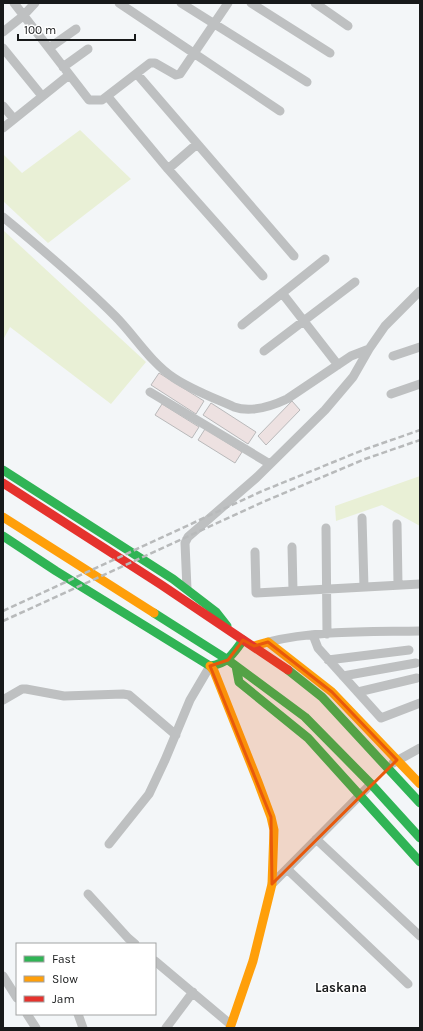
<svg xmlns="http://www.w3.org/2000/svg" width="423" height="1031" viewBox="0 0 423 1031" font-family="Karla,sans-serif">
  <style>
    .green { fill: #e9f0d6 }
    .building { fill: #ede1e1; stroke: #b9b9ba }
    .lines { fill: none; stroke-linecap: round; stroke-linejoin: round }
    .street { stroke: #bec0c1; stroke-width: 9 }
    .fast { stroke: #30b455; stroke-width: 9 }
    .slow { stroke: #ff9f0a; stroke-width: 9 }
    .jam { stroke: #e5322d; stroke-width: 9 }
    .rail { stroke: #b8babb; stroke-width: 2.5; stroke-dasharray: 6 3; stroke-linecap: butt }
    .marked { fill: #e8590c; fill-opacity: 0.2; stroke: #e8590c; stroke-width: 3; stroke-linejoin: round }
    .labels { text-anchor: middle; dominant-baseline: central; stroke-width: 3; stroke-linejoin: round; paint-order: stroke }
    .quarter-label { font-size: 13px; font-weight: bold; fill: #17191a; stroke: #fff }
  </style>
  <rect width="100%" height="100%" fill="#f3f6f8"/>
  <path class="green" d="M80,130L131,179L48,243L3,201V154L22,173Z
    M3,230L146,362L111,404L10,327L3,340Z
    M420,476V526L382,505L336,521L335,506Z"/>
  <path class="building" d="M159,373L204,401L196,414L151,385Z
    M292,401L300,410L266,445L258,436Z
    M211,403L256,432L248,444L203,415Z
    M162,404L199,427L192,438L155,415Z
    M205,429L242,452L235,463L198,440Z"/>
  <g class="lines">
    <path class="street" d="M14,3L89,100H102L150,63H155L176,75L180,74L228,3
      M119,3L280,111
      M181,3L307,82
      M251,3L330,53
      M315,3L348,26
      M3,32L23,16L35,3
      M3,48L42,96
      M49,48L76,29
      M63,67L88,49
      M137,74L294,256
      M108,97L168,169L263,276
      M3,106L14,119
      M3,128L69,75
      M168,169L197,144
      M3,217C42,249 80,281 115,316C135,336 150,362 174,378C192,390 214,398 234,407C251,413 272,406 287,399L351,356L369,349
      M282,293L338,365
      M242,325L325,259
      M264,351L355,282
      M393,356L420,347
      M150,392L270,464
      M391,394L420,384
      M362,518L364,587
      M397,524L398,585
      M326,528L327,634
      M292,547L293,591
      M255,552L256,593L420,584
      M187,589L185,543L188,537L256,478L325,410L353,377L369,349L385,326L420,291
      M313,635L318,648L381,718L420,703
      M268,642C316,630 371,632 420,631
      M328,660L409,650
      M343,676L416,663
      M358,692L417,678
      M3,700L22,689H26L64,696L123,694L129,695L176,735
      M393,763L420,748
      M316,839L420,936
      M109,844L149,794L165,760L190,700L210,666
      M287,869L408,984
      M272,884L371,784
      M88,894L128,938L135,944
      M155,961L230,1024
      M3,976L17,998
      M27,1014L36,1028
      M78,1014L83,1028
      M166,1028L193,992"/>
    <path class="fast" d="M3,470L173,579L216,612L227,626
      M3,536L56,571L210,666C227,664 234,653 243,640
      M154,613L228,660L305,717L371,784L420,838
      M236,666L239,682L308,738L420,862
      M288,670L322,697L420,803"/>
    <path class="slow" d="M3,517L154,613
      M254,646L268,642L332,692L420,784
      M210,666L214,671L258,782L271,817L274,830L272,884L253,961L230,1028"/>
    <path class="jam" d="M3,483L160,584L288,670"/>
    <path class="rail" d="M3,611L260,492L363,450L420,430
      M3,621L263,502L365,459L420,440"/>
  </g>
  <path class="marked" d="M243,640L254,646L268,642L332,692L397,760L272,884L271,817L210,666L228,660Z"/>
  <g class="labels">
    <g class="quarter-label">
      <text x="341" y="987">Laskana</text>
    </g>
  </g>
  <rect width="423" height="1031" fill="none" stroke="#17191a" stroke-width="8"/>
  <rect x="16" y="943" width="140" height="72" fill="#ffffff" stroke="#a2a3a3"/>
  <rect x="24" y="956" width="20" height="6" fill="#30b455" stroke="#a2a3a3"/>
  <text x="52" y="963" font-size="12" fill="#17191a">Fast</text>
  <rect x="24" y="976" width="20" height="6" fill="#ff9f0a" stroke="#a2a3a3"/>
  <text x="52" y="983" font-size="12" fill="#17191a">Slow</text>
  <rect x="24" y="996" width="20" height="6" fill="#e5322d" stroke="#a2a3a3"/>
  <text x="52" y="1003" font-size="12" fill="#17191a">Jam</text>
  <path d="M18 34v6h117v-6" fill="none" stroke="#17191a" stroke-width="2"/>
  <text x="24" y="34" font-size="12" fill="#17191a" stroke="#ffffff" stroke-width="3" paint-order="stroke">100 m</text>
</svg>
